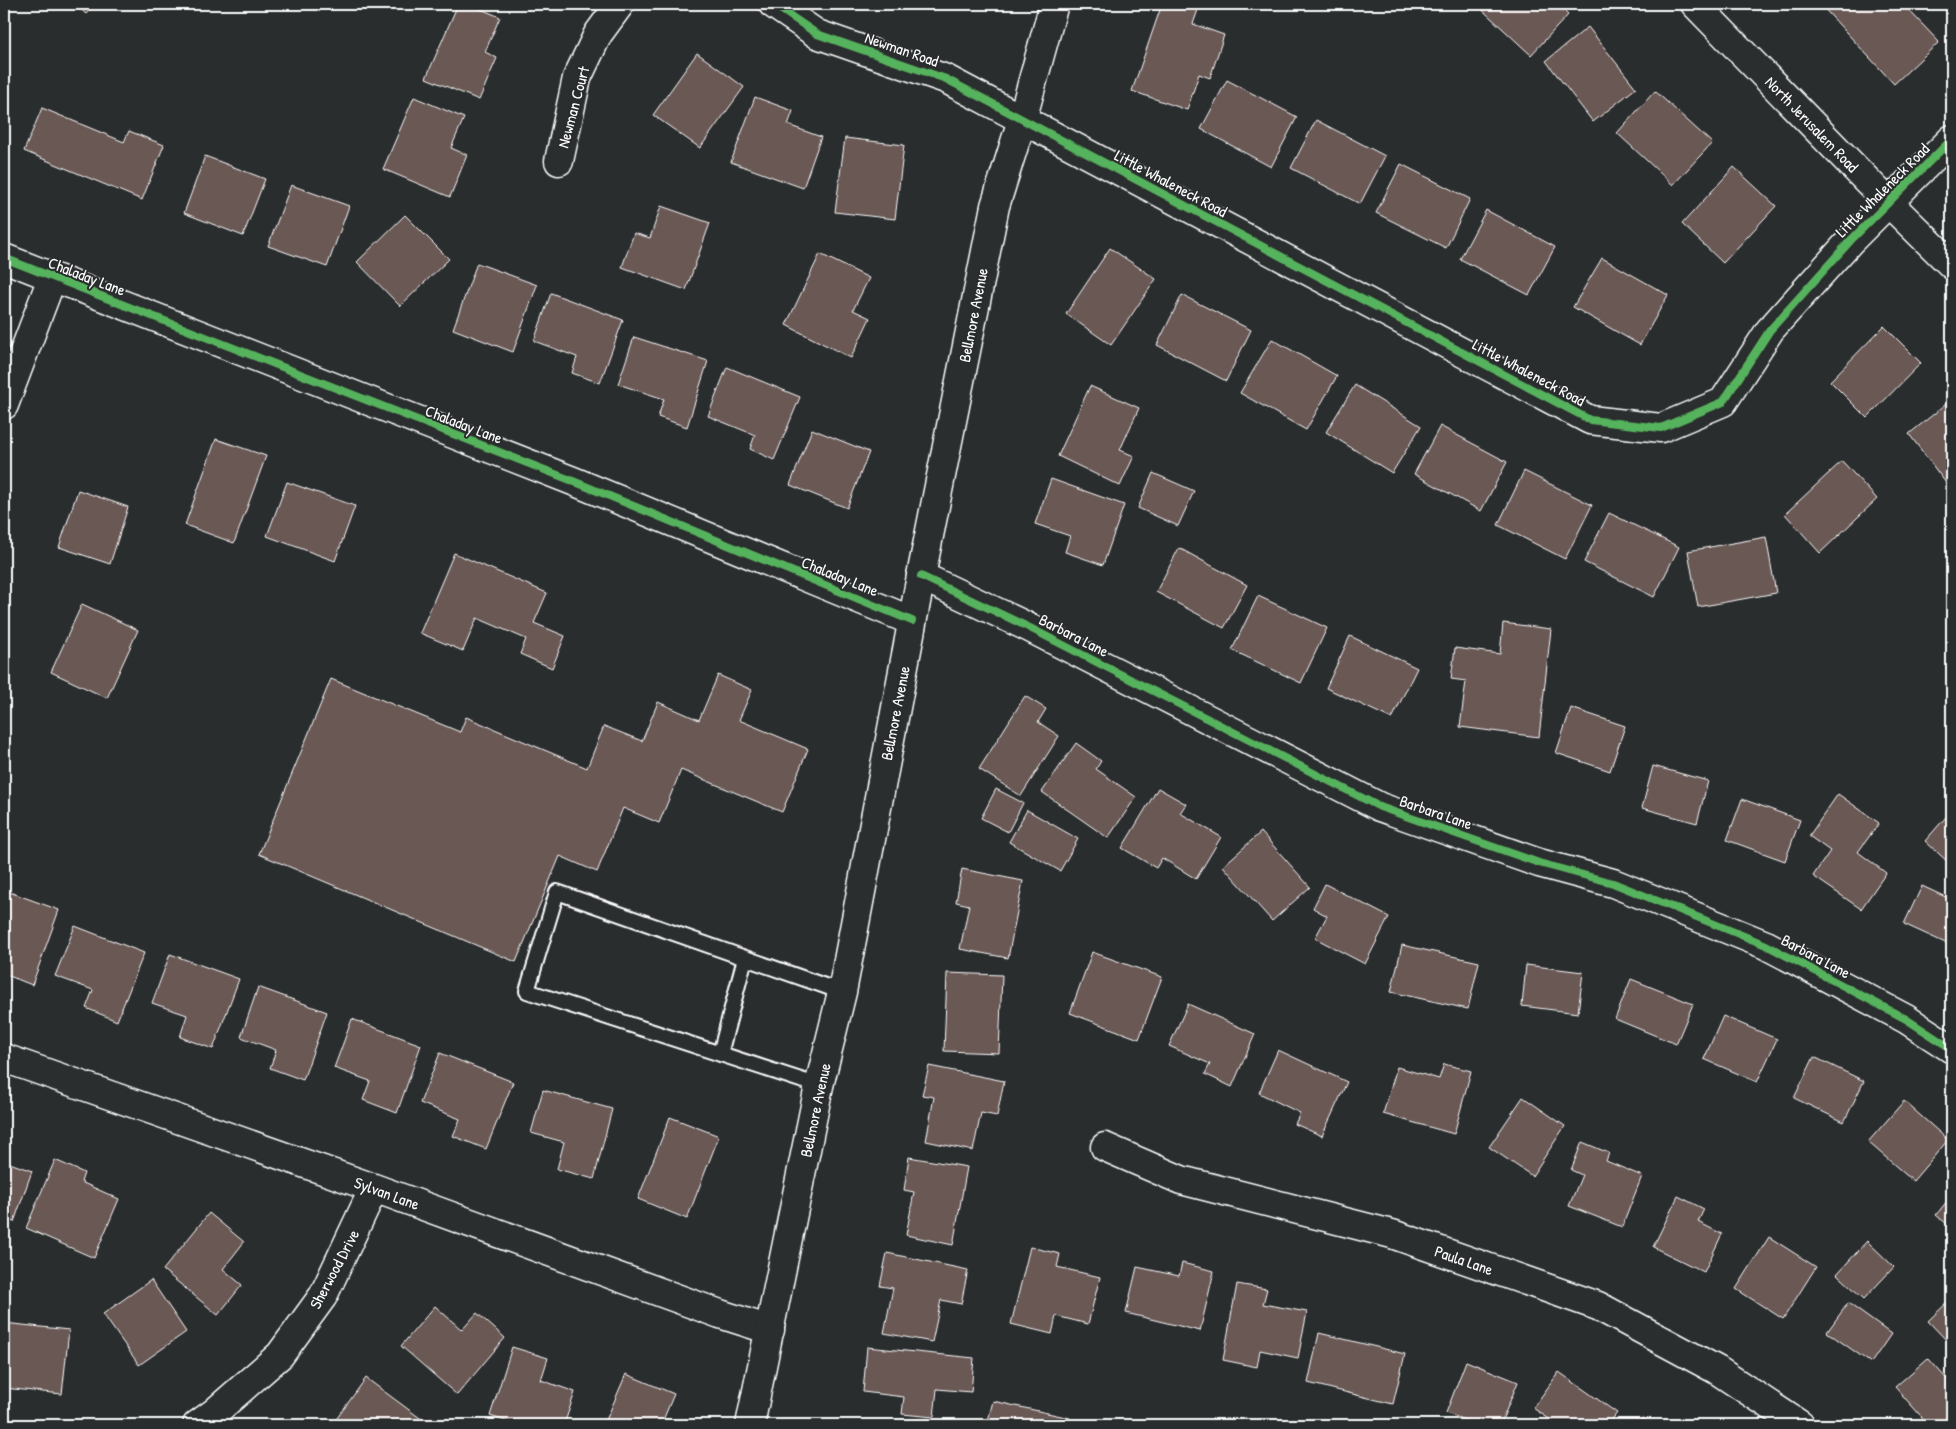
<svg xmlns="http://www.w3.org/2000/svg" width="1956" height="1429" viewBox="0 0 1956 1429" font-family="'Patrick Hand',sans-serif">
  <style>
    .building { fill: #6a5854; stroke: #fff }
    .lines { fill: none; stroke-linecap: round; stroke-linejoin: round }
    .service-casing { stroke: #fff; stroke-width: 18 }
    .minor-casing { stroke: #fff; stroke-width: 31 }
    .secondary-casing { stroke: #fff; stroke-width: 31 }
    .service { stroke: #2a2d2e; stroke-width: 14 }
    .minor { stroke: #2a2d2e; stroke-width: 28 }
    .secondary { stroke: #2a2d2e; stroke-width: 28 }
    .cycleway-casing { stroke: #2a2d2e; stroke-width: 11 }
    .cycleway { stroke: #56b35d; stroke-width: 8 }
    .labels { text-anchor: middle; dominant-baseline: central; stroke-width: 4; stroke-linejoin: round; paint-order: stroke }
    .street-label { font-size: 16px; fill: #fff; stroke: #2a2d2e }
  </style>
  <rect width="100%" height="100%" fill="#2a2d2e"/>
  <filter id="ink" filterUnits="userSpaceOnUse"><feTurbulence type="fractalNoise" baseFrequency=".02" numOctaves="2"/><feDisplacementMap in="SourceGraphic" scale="10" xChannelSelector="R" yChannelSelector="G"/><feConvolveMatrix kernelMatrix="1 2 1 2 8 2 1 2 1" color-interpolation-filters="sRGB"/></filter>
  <g filter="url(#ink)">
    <path class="building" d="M75,4H95L86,14Z
      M458,4H469L500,17L485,52L497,58L479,100L426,78Z
      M1162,4H1200L1193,24L1224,35L1210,78L1199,74L1187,110L1132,91Z
      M1476,4H1557L1568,15L1531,55Z
      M1820,4H1903L1939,42L1894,84Z
      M1588,27L1636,88L1593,122L1546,61Z
      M697,53L744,87L700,148L653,115Z
      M1227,80L1297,117L1271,167L1201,129Z
      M1655,91L1712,143L1673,185L1617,133Z
      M414,97L464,118L451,148L467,155L450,197L383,169Z
      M755,97L793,111L788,125L821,137L803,188L731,162Z
      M42,108L124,142L129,131L164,145L142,200L24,151Z
      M1316,120L1385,156L1360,204L1291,168Z
      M845,138L904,145L895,219L835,212Z
      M205,156L265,179L243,236L184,213Z
      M1401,164L1470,199L1446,248L1376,213Z
      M1734,167L1776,206L1723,263L1682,224Z
      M291,185L349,206L327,267L268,246Z
      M661,206L710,223L686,290L622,267L634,233L650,238Z
      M1486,210L1555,247L1529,295L1460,259Z
      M405,215L449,259L400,306L357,262Z
      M1110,248L1156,279L1111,345L1066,314Z
      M820,254L869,278L853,310L870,318L851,358L786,325Z
      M1602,258L1668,295L1640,345L1573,307Z
      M477,263L537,285L513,352L453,329Z
      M551,293L623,320L600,383L572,373L577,357L534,341Z
      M1182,295L1251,330L1226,381L1157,345Z
      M1884,326L1921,363L1867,418L1830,381Z
      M634,337L708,361L687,427L658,417L664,399L618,384Z
      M1272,339L1337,376L1306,430L1240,393Z
      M727,367L800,397L774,460L750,449L755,435L708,416Z
      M1355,385L1421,426L1392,473L1326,432Z
      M1090,386L1139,408L1120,450L1134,456L1120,486L1058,456Z
      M1950,401L1952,404V491L1909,434Z
      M1440,426L1507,462L1481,511L1414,474Z
      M812,429L869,452L847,508L790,485Z
      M216,439L266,456L234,543L185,525Z
      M1842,461L1877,499L1820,553L1785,514Z
      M1524,471L1592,505L1565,559L1498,525Z
      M1153,473L1194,491L1178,526L1138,508Z
      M1051,479L1124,505L1103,565L1065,552L1070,536L1035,524Z
      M287,482L355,506L335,561L267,536Z
      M78,490L128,507L110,564L59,547Z
      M1609,513L1679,547L1654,597L1584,562Z
      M1766,537L1776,593L1698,607L1688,551Z
      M1179,548L1247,585L1224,628L1156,592Z
      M454,553L547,593L534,623L565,636L552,668L520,654L526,639L477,618L463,651L420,633Z
      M1258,596L1327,628L1301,683L1232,650Z
      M82,604L138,630L107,698L51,672Z
      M1503,623L1551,629L1539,737L1460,727L1466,681L1451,679L1455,648L1500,654Z
      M1350,636L1417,668L1392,719L1326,688Z
      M718,675L752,690L739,720L808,749L782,812L681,770L659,823L623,808L597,872L560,856L516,962L259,854L331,679L460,732L466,717L587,768L604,726L642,741L658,702L699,720Z
      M1025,696L1046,709L1038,722L1059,736L1021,796L979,769Z
      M1571,708L1625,726L1610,771L1556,753Z
      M4,711L7,759H4Z
      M1076,743L1101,761L1096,769L1136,797L1108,838L1042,792Z
      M1653,766L1708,781L1697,823L1642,808Z
      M1158,788L1186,804L1180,813L1221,837L1196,879L1162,858L1156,868L1122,848Z
      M996,789L1023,803L1008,832L981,818Z
      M1838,794L1879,823L1858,852L1886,873L1861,909L1813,876L1830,851L1809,836Z
      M1742,799L1800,820L1785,861L1727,840Z
      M1027,810L1078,839L1060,871L1009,842Z
      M1946,817L1952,822V859L1949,863L1925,841Z
      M1261,832L1310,887L1272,921L1223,866Z
      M962,869L1023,881L1008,958L960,949L969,905L956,902Z
      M1325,884L1389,917L1365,964L1315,938L1327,916L1313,908Z
      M1922,886L1952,900V946L1904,924Z
      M4,890L59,910L32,985L4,974V964L7,954L4,953Z
      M75,926L144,953L117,1021L86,1008L93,990L55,976Z
      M1402,945L1479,962L1468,1009L1391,992Z
      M1092,952L1162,977L1139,1039L1070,1013Z
      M170,954L239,979L213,1049L180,1037L187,1015L152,1003Z
      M1526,965L1583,972L1578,1013L1522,1006Z
      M947,973L1002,975L999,1053L944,1051Z
      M1631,979L1693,1004L1676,1044L1615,1019Z
      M258,987L327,1012L303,1080L270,1068L276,1050L241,1037Z
      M1188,1004L1255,1034L1232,1087L1205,1074L1210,1064L1169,1046Z
      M1723,1016L1777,1039L1757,1082L1704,1059Z
      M352,1019L421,1045L397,1113L363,1100L370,1081L334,1068Z
      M1278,1050L1347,1082L1322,1136L1295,1124L1300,1113L1259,1093Z
      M440,1053L513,1082L486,1149L453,1136L460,1119L420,1103Z
      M1814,1057L1864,1081L1844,1122L1794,1098Z
      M1444,1064L1471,1071L1454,1134L1383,1114L1397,1067L1439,1079Z
      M929,1066L1004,1081L997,1116L981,1113L973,1151L926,1141L934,1097L922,1095Z
      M543,1090L612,1109L594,1179L557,1169L564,1142L531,1133Z
      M1523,1097L1565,1126L1532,1176L1489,1147Z
      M1904,1101L1948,1140L1913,1181L1868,1142Z
      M670,1117L719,1136L687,1219L638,1199Z
      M1582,1142L1609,1153L1606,1161L1642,1176L1622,1227L1569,1206L1582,1175L1571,1170Z
      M909,1157L967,1167L953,1245L906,1235L914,1192L904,1190Z
      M55,1160L84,1173L81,1182L119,1199L94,1258L26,1228Z
      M4,1161L32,1171L14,1222L4,1218Z
      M1952,1195V1228L1936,1215Z
      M1678,1196L1704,1209L1698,1222L1722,1234L1704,1272L1653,1247Z
      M209,1213L244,1242L223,1269L242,1285L218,1315L163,1270Z
      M1769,1237L1816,1267L1783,1319L1736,1289Z
      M1867,1241L1894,1267L1864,1299L1837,1274Z
      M1030,1247L1060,1254L1057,1267L1100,1277L1088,1324L1056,1316L1052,1334L1011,1324Z
      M887,1253L968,1270L961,1304L941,1300L932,1342L884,1333L893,1288L880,1286Z
      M1182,1263L1214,1271L1200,1331L1126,1313L1137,1267L1179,1276Z
      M151,1280L186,1332L139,1365L103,1314Z
      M1237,1284L1267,1289L1263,1304L1307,1312L1298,1358L1260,1350L1257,1367L1223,1360Z
      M1951,1299L1952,1338L1948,1342L1928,1321Z
      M1848,1303L1891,1334L1871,1363L1827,1332Z
      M435,1306L462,1330L477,1313L505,1338L457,1395L401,1346Z
      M4,1323L69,1330L62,1394L4,1388Z
      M1319,1333L1405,1354L1393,1404L1308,1383Z
      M512,1347L548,1358L541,1380L575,1392L564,1425H518L490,1416Z
      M867,1347L974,1358L971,1392L937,1389L934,1417L902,1414L904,1397L863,1392Z
      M1928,1358L1952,1385V1413L1938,1425H1929L1895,1387Z
      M1466,1361L1518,1382L1500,1425H1478L1446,1413Z
      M1559,1372L1617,1413L1608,1425H1558L1533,1408Z
      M626,1374L674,1394L661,1425H604Z
      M366,1378L424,1421L421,1425H332Z
      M993,1401L1070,1418L1068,1425H987Z
      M1642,1418L1654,1425H1638Z"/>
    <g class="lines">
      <defs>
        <path id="service" d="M720,1054L745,958
          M819,1086L527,991L557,892L842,992"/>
        <path id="minor" d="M773,4L817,34L946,79L1590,420L1661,428L1723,402L1770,330L1851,240L1952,139
          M559,161L577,78L598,34L620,4
          M4,258L573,481L912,621
          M4,405L52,278
          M921,576L1028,627L1380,807L1539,863L1613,883L1766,945L1906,1019L1952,1049
          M4,1058L374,1188L720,1314L770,1330
          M1105,1147L1181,1180L1392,1234L1598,1306L1717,1370L1800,1425
          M197,1425L215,1412L280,1355L323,1296L374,1188"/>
        <path id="secondary" d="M1695,4L1888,202L1952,265
          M750,1425L819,1086L842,992L921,576L995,206L1022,120L1054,4"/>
      </defs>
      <use href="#service" class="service-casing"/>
      <use href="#minor" class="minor-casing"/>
      <use href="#secondary" class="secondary-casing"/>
      <use href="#service" class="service"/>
      <use href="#minor" class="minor"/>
      <use href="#secondary" class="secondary"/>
      <defs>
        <path id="cycleway" d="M773,4L817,34L946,79L1590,420L1661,428L1723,402L1770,330L1851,240L1952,139
          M4,258L573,481L912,621
          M921,576L1028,627L1380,807L1539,863L1613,883L1766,945L1906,1019L1952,1049"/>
      </defs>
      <use href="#cycleway" class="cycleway-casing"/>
      <use href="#cycleway" class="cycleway"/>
    </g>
  </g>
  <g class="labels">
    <g class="street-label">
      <text transform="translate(902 49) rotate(19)">Newman Road</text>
      <text transform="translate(573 107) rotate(-75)">Newman Court</text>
      <text transform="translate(1812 124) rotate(46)">North Jerusalem Road</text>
      <text transform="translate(1171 183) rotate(28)">Little Whaleneck Road</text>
      <text transform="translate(1882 190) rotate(-45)">Little Whaleneck Road</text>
      <text transform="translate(87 276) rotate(21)">Chaladay Lane</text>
      <text transform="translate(973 315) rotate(-79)">Bellmore Avenue</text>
      <text transform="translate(1529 372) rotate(28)">Little Whaleneck Road</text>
      <text transform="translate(464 424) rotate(21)">Chaladay Lane</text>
      <text transform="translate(840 576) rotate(22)">Chaladay Lane</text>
      <text transform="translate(1074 635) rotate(27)">Barbara Lane</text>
      <text transform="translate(895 713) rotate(-79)">Bellmore Avenue</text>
      <text transform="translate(1436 812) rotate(19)">Barbara Lane</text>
      <text transform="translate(1816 956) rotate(28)">Barbara Lane</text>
      <text transform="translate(815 1110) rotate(-78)">Bellmore Avenue</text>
      <text transform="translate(387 1193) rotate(20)">Sylvan Lane</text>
      <text transform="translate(1464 1260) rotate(19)">Paula Lane</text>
      <text transform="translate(334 1269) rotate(-62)">Sherwood Drive</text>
    </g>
  </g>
  <rect width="1956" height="1429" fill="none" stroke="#2a2d2e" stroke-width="20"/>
  <rect x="10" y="10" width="1936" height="1409" fill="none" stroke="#fff" stroke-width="2" filter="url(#ink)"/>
</svg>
